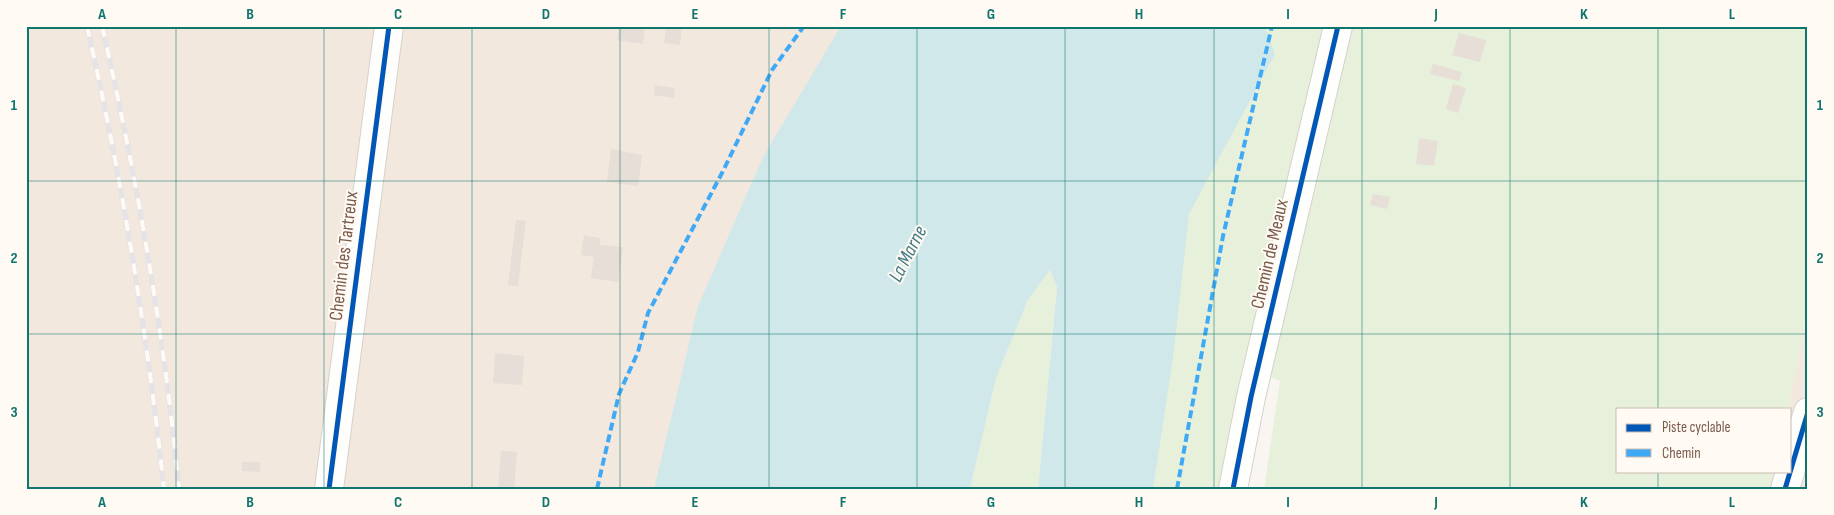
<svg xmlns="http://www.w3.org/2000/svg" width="1834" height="515" viewBox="0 0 1834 515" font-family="'Sofia Sans Condensed',sans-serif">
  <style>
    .residential { fill: #f2e8de }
    .green { fill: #e7f0db }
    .water { fill: #d0e8ea }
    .building { fill: #e6ded7 }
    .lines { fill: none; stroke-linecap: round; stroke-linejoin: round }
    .minor-casing { stroke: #d7d1cb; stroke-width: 30 }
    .minor { stroke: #fefefd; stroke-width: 28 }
    .rail-casing { stroke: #e6e3e7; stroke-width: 5.5 }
    .rail { stroke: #fffaf3; stroke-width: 4; stroke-dasharray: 11; stroke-linecap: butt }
    .quiet { stroke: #3fa9f5; stroke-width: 4; stroke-dasharray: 8 4; stroke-linecap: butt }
    .cycleway-casing { stroke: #fffaf3; stroke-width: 8 }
    .cycleway { stroke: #0057b8; stroke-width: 5 }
    .grid { fill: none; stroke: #0f766e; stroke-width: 1; stroke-opacity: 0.55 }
    .labels { text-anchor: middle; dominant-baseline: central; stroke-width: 4; stroke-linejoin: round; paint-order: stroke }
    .street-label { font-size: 19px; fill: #7a5c4d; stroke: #fffaf3 }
    .water-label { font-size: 20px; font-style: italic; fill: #437c86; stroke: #fffaf3 }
    .neatline { fill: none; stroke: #0f766e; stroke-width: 2 }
    .grid-label { font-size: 16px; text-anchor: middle; font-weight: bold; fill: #0f766e }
  </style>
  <rect width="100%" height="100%" fill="#f9f5f0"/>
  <path class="residential" d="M26,26H1022L813,489H26Z
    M1808,307V489H1768L1772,471H1790V409H1788Z"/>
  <path class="green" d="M1232,26H1808V307L1788,409H1618V471H1772L1768,489H1264L1280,381L1263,374L1239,489H1152L1189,214Z
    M1050,270L1057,287L1038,489H970L996,378L1028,300Z"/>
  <path class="water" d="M841,26H1264L1275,54L1189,214L1173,358L1153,489H1038L1057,287L1050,270L1028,300L996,378L970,489H654L698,306L763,157Z"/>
  <path class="building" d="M619,26H645L643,44L617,40Z
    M666,26L682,27L680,45L664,43Z
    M1459,33L1486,40L1480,62L1452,55Z
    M1433,64L1462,72L1459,81L1430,74Z
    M1453,84L1466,88L1458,113L1446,109Z
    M655,85L675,88L674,98L654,95Z
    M1419,138L1438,141L1434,166L1416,164Z
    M611,149L642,155L638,186L607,182Z
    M1373,194L1390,197L1387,209L1370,205Z
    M516,220L526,221L518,286L508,285Z
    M584,235L600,238V245L623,247L618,282L591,278L594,257L581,255Z
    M495,353L524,356L522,385L493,383Z
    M501,451L517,452L514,489H498Z
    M242,462H260V472L242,471Z"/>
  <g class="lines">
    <defs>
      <path id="minor" d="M329,489L389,26
        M1233,489L1251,397L1338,26
        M1785,489L1808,412"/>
    </defs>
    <use href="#minor" class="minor-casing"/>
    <use href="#minor" class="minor"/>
    <defs>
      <path id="rail" d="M87,26C122,179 147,333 164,489
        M102,26C137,179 164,333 179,489"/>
    </defs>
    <use href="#rail" class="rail-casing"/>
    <use href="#rail" class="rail"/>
    <path class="quiet" d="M597,489L619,394L638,352L648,313L722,173L772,70L804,26
      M1177,489L1223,236L1272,26"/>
    <defs>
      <path id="cycleway" d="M329,489L389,26
        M1233,489L1251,397L1338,26
        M1785,489L1808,412"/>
    </defs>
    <use href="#cycleway" class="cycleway-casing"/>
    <use href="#cycleway" class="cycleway"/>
  </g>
  <path class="grid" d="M176,26V489M324,26V489M472,26V489M620,26V489M769,26V489M917,26V489M1065,26V489M1214,26V489M1362,26V489M1510,26V489M1658,26V409M26,181H1808M26,334H1808M1658,471V489"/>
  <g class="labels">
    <g class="street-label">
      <text transform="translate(1270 254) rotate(-77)">Chemin de Meaux</text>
      <text transform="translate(344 256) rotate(-83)">Chemin des Tartreux</text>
    </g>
    <g class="water-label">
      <text transform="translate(908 254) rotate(-63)">La Marne</text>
    </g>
  </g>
  <rect width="1834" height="515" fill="none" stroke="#fffaf3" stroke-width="55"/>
  <rect x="1616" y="408" width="175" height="65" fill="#fffaf3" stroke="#cabbb1"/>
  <rect x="1626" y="424" width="25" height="8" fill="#0057b8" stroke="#cabbb1"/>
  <text x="1662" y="432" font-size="15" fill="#7a5c4d">Piste cyclable</text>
  <rect x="1626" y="449" width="25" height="8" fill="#3fa9f5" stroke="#cabbb1"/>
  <text x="1662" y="458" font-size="15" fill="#7a5c4d">Chemin</text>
  <rect x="28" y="28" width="1778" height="460" class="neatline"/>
  <g class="grid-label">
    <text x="102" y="19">A</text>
    <text x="250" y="19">B</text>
    <text x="398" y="19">C</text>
    <text x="546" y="19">D</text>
    <text x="695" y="19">E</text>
    <text x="843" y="19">F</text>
    <text x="991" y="19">G</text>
    <text x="1139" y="19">H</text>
    <text x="1288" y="19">I</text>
    <text x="1436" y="19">J</text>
    <text x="1584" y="19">K</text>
    <text x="1732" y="19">L</text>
    <text x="14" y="110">1</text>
    <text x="1820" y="110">1</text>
    <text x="14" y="263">2</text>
    <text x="1820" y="263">2</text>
    <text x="14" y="417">3</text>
    <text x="1820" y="417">3</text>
    <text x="102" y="507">A</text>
    <text x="250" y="507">B</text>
    <text x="398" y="507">C</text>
    <text x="546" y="507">D</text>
    <text x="695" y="507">E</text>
    <text x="843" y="507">F</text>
    <text x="991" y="507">G</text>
    <text x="1139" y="507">H</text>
    <text x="1288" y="507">I</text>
    <text x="1436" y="507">J</text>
    <text x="1584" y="507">K</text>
    <text x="1732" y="507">L</text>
  </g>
</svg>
